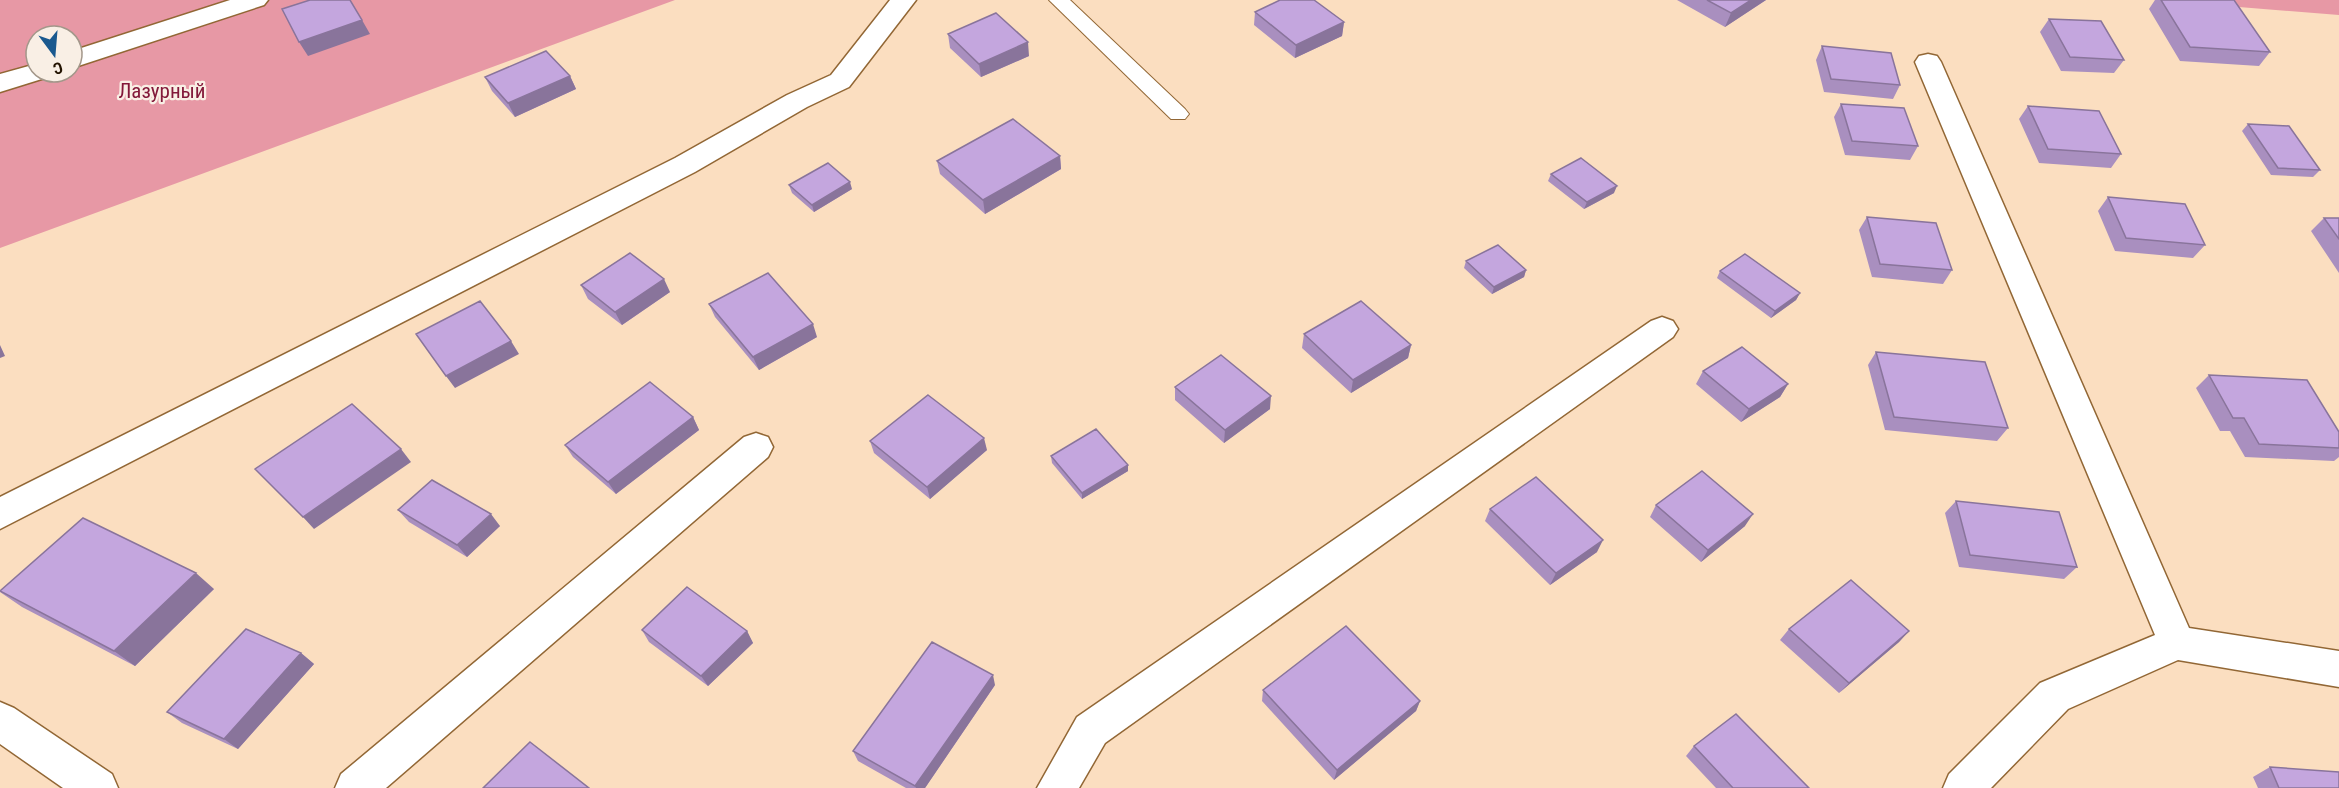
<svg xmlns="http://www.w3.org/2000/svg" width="2339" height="788" viewBox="0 0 2339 788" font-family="'Roboto Condensed',sans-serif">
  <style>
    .green { fill: #e798a5; fill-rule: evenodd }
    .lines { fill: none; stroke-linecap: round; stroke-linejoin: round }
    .lane-casing { stroke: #926735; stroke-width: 2 }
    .street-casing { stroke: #926735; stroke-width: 3 }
    .lane { fill: #fff; fill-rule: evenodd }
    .street { fill: #fff; fill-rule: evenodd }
    .wall { fill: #a98fbf }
    .shaded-wall { fill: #89749b }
    .building { fill: #c4a6de; stroke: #89749b; stroke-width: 1.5 }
    .labels { text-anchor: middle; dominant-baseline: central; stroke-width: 4.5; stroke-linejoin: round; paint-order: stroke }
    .park-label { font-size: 21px; fill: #83193a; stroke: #f9efe5 }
  </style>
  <rect width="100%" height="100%" fill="#fbdec0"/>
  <path class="green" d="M0,0H675L0,248ZM36,36H72V72H36Z
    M2153,0H2339V15Z"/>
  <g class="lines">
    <defs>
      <path id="lane" d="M1049,0H1070L1185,109L1189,114L1185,119H1171Z"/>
      <path id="street" d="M230,0H268L264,5L72,68V51Z
        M890,0H916L849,87L807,107L695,172L0,529V497L675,158L787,95L831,75Z
        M1928,54L1937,56L1941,62L2189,628L2339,651V687L2178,660L2068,709L1991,788H1943L1949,774L2040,683L2155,635L1915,62L1919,56Z
        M36,64V72H49L45,78L0,92V74Z
        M1662,317L1673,321L1678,329L1673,337L1105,743L1079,788H1037L1077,717L1651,321Z
        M756,433L768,437L773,447L768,457L386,788H335L341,774L744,437Z
        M0,702L14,708L112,774L118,788H63L0,744Z"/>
    </defs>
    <use href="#lane" class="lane-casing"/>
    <use href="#street" class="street-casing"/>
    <use href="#lane" class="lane"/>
    <use href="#street" class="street"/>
  </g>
  <path class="wall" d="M1677,0H1766L1725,27Z
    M2155,0H2234L2270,52L2259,66L2180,61L2149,9Z
    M1255,12L1344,22L1342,36L1295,58L1254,25Z
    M2049,19L2124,60L2114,73L2061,71L2040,32Z
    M948,34L1029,56L981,77L950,48Z
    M1822,46L1900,85L1893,99L1824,92L1816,60Z
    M570,76L576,89L515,117L492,91L485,77Z
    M1841,104L1918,146L1910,160L1845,155L1834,117Z
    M2028,106L2121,154L2111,168L2039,163L2019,119Z
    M2248,124L2320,170L2313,177L2271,175L2242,131Z
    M1060,156L1061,169L985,214L940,174L937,161Z
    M1551,174L1614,193L1584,209L1548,181Z
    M789,185L852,189L814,212L792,193Z
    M2108,197L2205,245L2193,258L2115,251L2098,211Z
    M1867,217L1952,270L1943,284L1872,277L1859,230Z
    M2324,218H2339V273L2311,231Z
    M1466,261L1526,270L1524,277L1492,294L1464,268Z
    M1720,271L1800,293L1796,300L1771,318L1717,278Z
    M581,285L670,292L622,325L588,299Z
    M709,304L817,337L759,370L715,317Z
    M1304,334L1411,345L1408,358L1351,393L1302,348Z
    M1876,352L2008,428L1997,441L1885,430L1868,365Z
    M1703,371L1788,384L1780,397L1741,422L1696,384Z
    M2209,375L2339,432V457L2334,461L2245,457L2230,431H2220L2196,388Z
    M1175,387L1270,409L1224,443L1175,400Z
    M693,417L699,430L616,494L573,457L565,445Z
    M870,441L987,450L930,499L874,453Z
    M1051,456L1128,465V471L1082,499L1052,463Z
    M1956,501L2077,567L2064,579L1959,567L1945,513Z
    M1656,505L1745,526L1701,562L1650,517Z
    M1490,509L1597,552L1550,585L1485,521Z
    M398,510L500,526L467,557L409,522Z
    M214,589L135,666L22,607L0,592Z
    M1789,629L1909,631L1899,642L1839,693L1780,640Z
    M642,630L747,631L753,643L708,686L649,642Z
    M301,653L314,664L238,749L182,723L167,712Z
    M995,685L925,788H906L858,761L853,751Z
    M1263,690L1420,701L1416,711L1334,780L1262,701Z
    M1694,746L1809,788H1716L1686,756Z
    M2270,767L2339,788H2258L2253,777Z"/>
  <path class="shaded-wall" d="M1751,0H1766L1725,27L1731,13Z
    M362,20L370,34L308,56L299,42Z
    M1344,22L1342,36L1295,58L1296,45Z
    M1028,42L1029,56L981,77L979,64Z
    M570,76L576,89L515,117L508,103Z
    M1060,156L1061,169L985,214L983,200Z
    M850,182L852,189L814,212L812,205Z
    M1617,186L1614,193L1584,209L1587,202Z
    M1526,270L1524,277L1492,294L1494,287Z
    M664,279L670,292L622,325L615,312Z
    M1800,293L1796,300L1771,318L1775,311Z
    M813,324L817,337L759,370L753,357Z
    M511,341L519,354L455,388L446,376Z
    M0,345L5,356L0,358Z
    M1411,345L1408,358L1351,393L1353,380Z
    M1788,384L1780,397L1741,422L1749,409Z
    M1271,396L1270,409L1224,443L1225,430Z
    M693,417L699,430L616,494L608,482Z
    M984,438L987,450L930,499L927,487Z
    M401,449L411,462L314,529L303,517Z
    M1128,465V471L1082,499V493Z
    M491,514L500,526L467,557L457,545Z
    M1753,514L1745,526L1701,562L1708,550Z
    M1603,540L1597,552L1550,585L1556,573Z
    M196,573L214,589L135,666L114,651Z
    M747,631L753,643L708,686L701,676Z
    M1909,631L1899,642L1839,693L1849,683Z
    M301,653L314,664L238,749L224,739Z
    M993,675L995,685L925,788H916L915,786Z
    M1420,701L1416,711L1334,780L1337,770Z"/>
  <path class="building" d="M310,0H350L362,20L299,42L282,9Z
    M1280,0H1314L1344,22L1296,45L1255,12Z
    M1707,0H1751L1731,13Z
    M2161,0H2234L2270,52L2190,47Z
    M996,13L1028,42L979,64L948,34Z
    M2049,19L2101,21L2124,60L2070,57Z
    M1822,46L1891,53L1900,85L1831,79Z
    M546,51L570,76L508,103L485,77Z
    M1841,104L1904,108L1918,146L1852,141Z
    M2028,106L2099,111L2121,154L2048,149Z
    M1013,119L1060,156L983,200L937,161Z
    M2248,124L2289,126L2320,170L2278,168Z
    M1581,158L1617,186L1587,202L1551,174Z
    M828,163L850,182L812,205L789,185Z
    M2108,197L2185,204L2205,245L2126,238Z
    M1867,217L1936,223L1952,270L1880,264Z
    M2324,218H2339V239Z
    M1498,245L1526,270L1494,287L1466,261Z
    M630,253L664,279L615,312L581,285Z
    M1745,254L1800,293L1775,311L1720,271Z
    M768,273L813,324L753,357L709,304Z
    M480,301L511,341L446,376L416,334Z
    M1361,301L1411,345L1353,380L1304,334Z
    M1742,347L1788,384L1749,409L1703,371Z
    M1876,352L1985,362L2008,428L1894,417Z
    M1221,355L1271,396L1225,430L1175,387Z
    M2209,375L2307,380L2339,432V448L2259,444L2244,418H2233Z
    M650,382L693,417L608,482L565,445Z
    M928,395L984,438L927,487L870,441Z
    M352,404L401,449L303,517L255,469Z
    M1096,429L1128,465L1082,493L1051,456Z
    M1702,471L1753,514L1708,550L1656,505Z
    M1536,477L1603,540L1556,573L1490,509Z
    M432,480L491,514L457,545L398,510Z
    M1956,501L2059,512L2077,567L1970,555Z
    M83,518L196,573L114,651L0,591Z
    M1851,580L1909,631L1849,683L1789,629Z
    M687,587L747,631L701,676L642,630Z
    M1346,626L1420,701L1337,770L1263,690Z
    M246,629L301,653L224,739L167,712Z
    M932,642L993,675L915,786L853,751Z
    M1736,714L1809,788H1733L1694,746Z
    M530,742L589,788H483Z
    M2270,767L2339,772V788H2279Z"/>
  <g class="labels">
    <g class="park-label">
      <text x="162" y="91">Лазурный</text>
    </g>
  </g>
  <g transform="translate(54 54) rotate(164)"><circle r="28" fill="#f9efe5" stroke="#a3978a" stroke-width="1.5"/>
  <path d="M0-4.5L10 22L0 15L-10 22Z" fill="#1a598f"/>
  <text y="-9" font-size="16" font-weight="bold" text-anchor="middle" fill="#231301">С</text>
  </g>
</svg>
